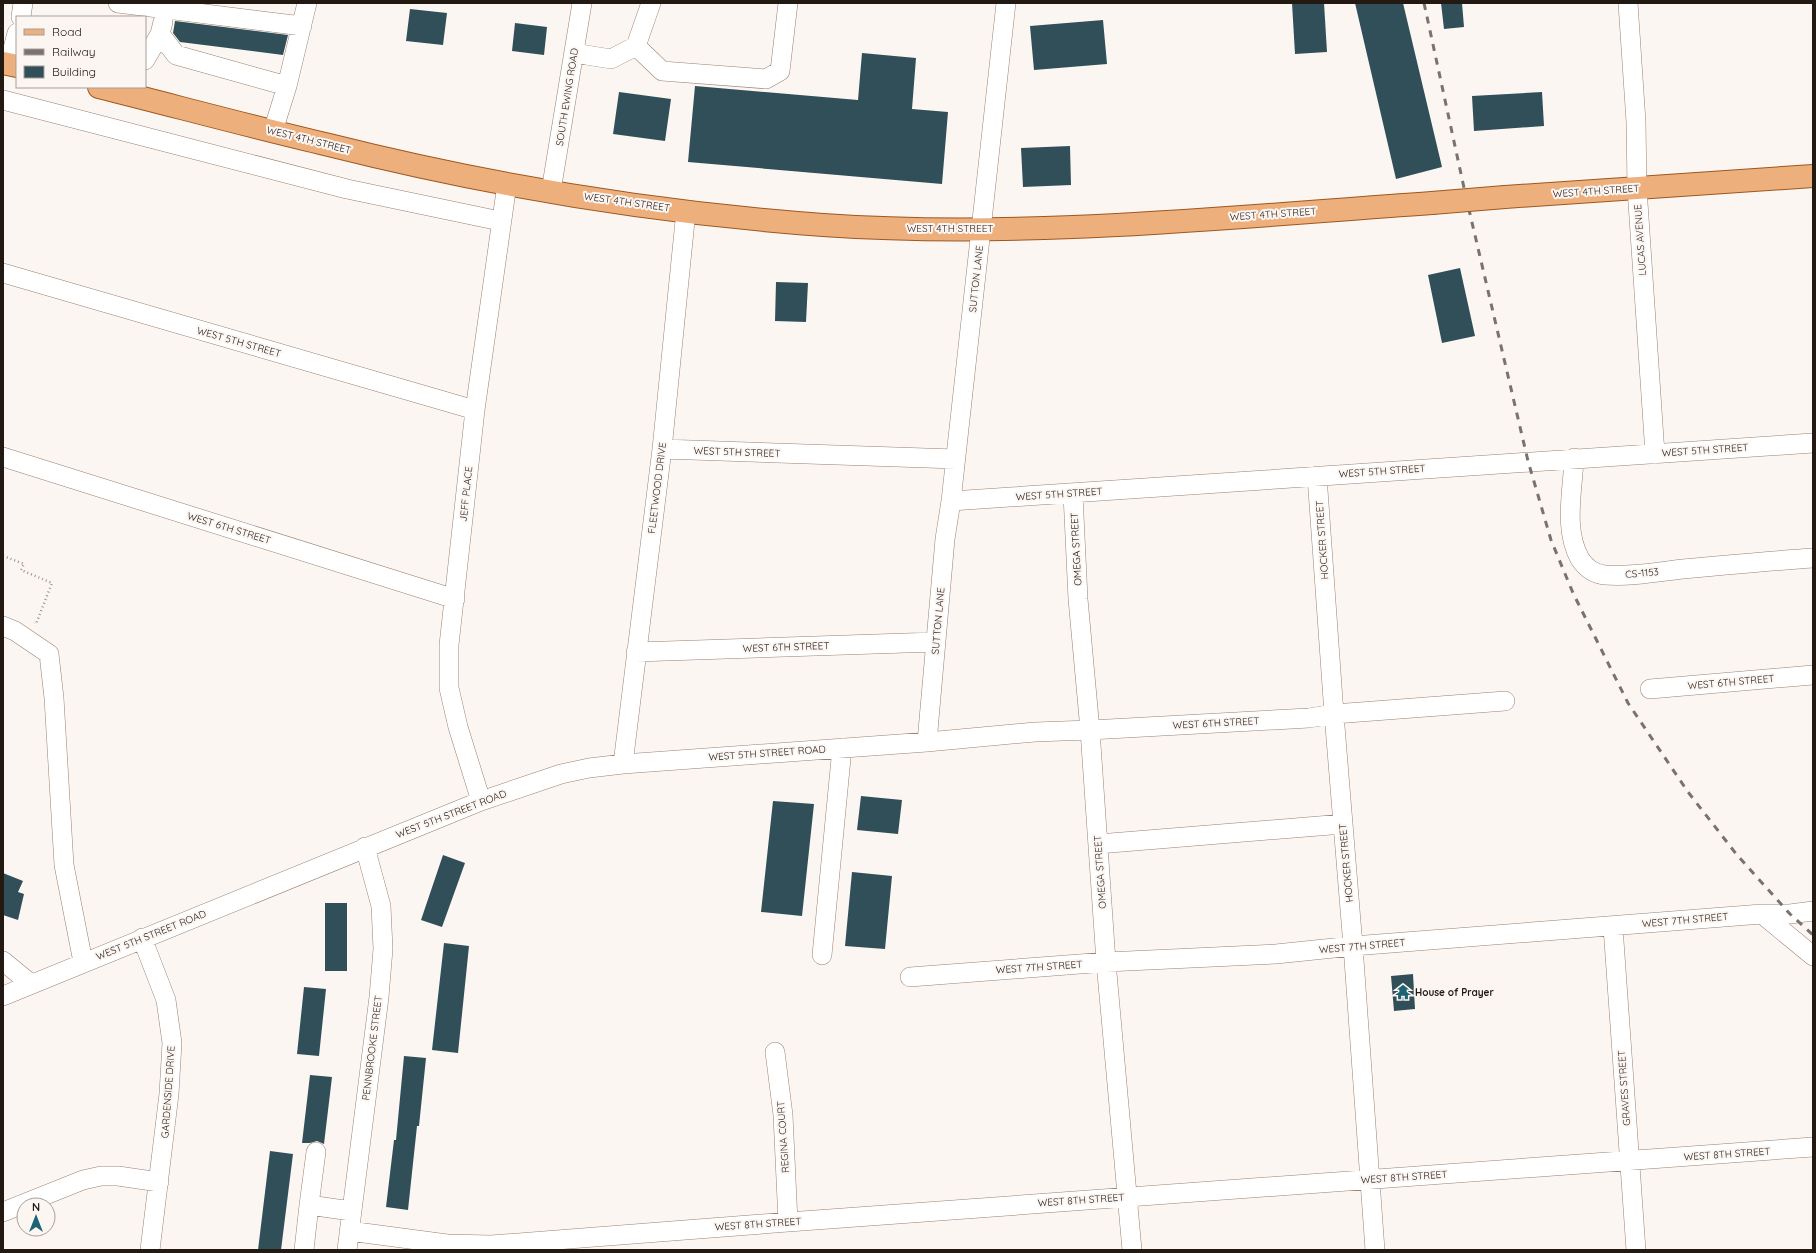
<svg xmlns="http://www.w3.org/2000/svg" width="1816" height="1253" viewBox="0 0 1816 1253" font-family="Quicksand,sans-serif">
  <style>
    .building { fill: #314f58 }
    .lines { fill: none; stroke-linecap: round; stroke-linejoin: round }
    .minor-casing { stroke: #9b8172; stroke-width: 20 }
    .major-casing { stroke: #9e571f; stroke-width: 24 }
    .path { stroke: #9a928e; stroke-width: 2.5; stroke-dasharray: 1 3; stroke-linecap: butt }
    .minor { stroke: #fff; stroke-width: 19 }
    .major { stroke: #edaf7c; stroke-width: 22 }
    .rail { stroke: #7b726d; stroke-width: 3; stroke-dasharray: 7 7; stroke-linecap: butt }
    .major-bridge-casing { stroke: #9e571f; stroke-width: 24; stroke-linecap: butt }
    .major-bridge { stroke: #edaf7c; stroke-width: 22 }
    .labels { text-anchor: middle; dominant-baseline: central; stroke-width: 4; stroke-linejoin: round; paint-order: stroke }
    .street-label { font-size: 10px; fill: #231913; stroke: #fcf6f3 }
    .poi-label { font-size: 10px; font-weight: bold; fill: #231913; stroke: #fcf6f3; text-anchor: start }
  </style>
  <rect width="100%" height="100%" fill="#fcf6f3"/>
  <path class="building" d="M1292,3H1324L1327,52L1295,54Z
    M1355,3H1403L1442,167L1396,179Z
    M1441,3H1462L1464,27L1444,29Z
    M410,9L447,13L443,45L406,41Z
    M1103,20L1107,64L1034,70L1030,26Z
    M175,21L288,35L283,55L180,42L173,33Z
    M515,23L547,27L544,55L512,51Z
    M862,53L916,58L912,109L948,112L942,184L688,162L695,86L858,100Z
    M619,92L671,99L665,141L613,134Z
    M1542,92L1544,126L1474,131L1472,96Z
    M1070,146L1071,185L1023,187L1021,148Z
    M1460,268L1475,336L1442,343L1428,275Z
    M776,282L808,283L806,322L775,321Z
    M861,796L902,800L898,834L857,830Z
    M773,801L814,804L802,916L761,912Z
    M443,855L465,863L442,927L421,920Z
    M852,872L892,876L885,949L845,946Z
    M3,873L23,881L18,892L24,894L18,920L3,915Z
    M325,903H347V971H325Z
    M444,943L469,946L458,1053L432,1050Z
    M1413,974L1415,1009L1394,1011L1391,976Z
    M304,987L326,989L319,1056L297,1054Z
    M404,1056L426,1058L419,1126H417L408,1210L386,1207L394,1140H396Z
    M310,1075L332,1077L324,1144L317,1141L310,1143H302Z
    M270,1151L293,1154L281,1250H258Z"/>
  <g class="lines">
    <defs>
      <path id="minor" d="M118,3L302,26
        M1628,3L1636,122L1637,188L1655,454
        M21,17L23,3
        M160,34L176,55L287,86
        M636,46L662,71L766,79L780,71L788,3
        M574,53L611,59L636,46L651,3
        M145,60L160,34L163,22
        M9,64L17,33
        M3,100L347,189L500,221
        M273,131L287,86L307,3
        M551,191L582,3
        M3,273L475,410
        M662,449L956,459
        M3,457L455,599
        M1574,458C1573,490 1563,529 1580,559C1586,568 1594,574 1605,575C1630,577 1658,572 1683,569C1726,565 1770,561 1813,558
        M1317,476L1334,714L1353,946L1375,1250
        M1073,494L1078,599L1090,730L1106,962L1132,1250
        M951,501L1813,443
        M3,626L15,631L49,654L54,698L64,865L83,962
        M636,652L936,642
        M1650,689L1813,675
        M927,742L945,539L951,501L1006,3
        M623,764L662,449L686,211
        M481,801L458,727L449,688V645L475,410L507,184
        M1098,844L1343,824
        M1762,914L1813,956
        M1613,927L1636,1250
        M142,938L166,1000L172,1043L169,1094L150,1250
        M822,955L842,748
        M3,961L31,984
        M910,977L1106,962L1276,954L1353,946L1762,914H1790L1813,911
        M3,996L481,801L561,774L589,768L623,764L927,742L1035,732L1090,730L1309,718L1334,714L1505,701
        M775,1052L783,1115L788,1222
        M316,1152L309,1205L351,1211
        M3,1212L83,1180L101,1176H118L159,1182
        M349,1231L447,1244L491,1245L788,1222L1813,1147
        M304,1250L309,1205
        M347,1250L379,997L383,949L381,906L365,847"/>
      <path id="major" d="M3,63L17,66
        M99,87C175,106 252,127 329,145C488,185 659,213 823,225C1026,239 1230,217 1432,203
        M1505,197L1813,176"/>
    </defs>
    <use href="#minor" class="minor-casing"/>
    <use href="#major" class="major-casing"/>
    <path class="path" d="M3,556L24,564L21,570L52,583L36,624L35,623"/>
    <use href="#minor" class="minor"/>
    <use href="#major" class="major"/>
    <path class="rail" d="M1424,3L1466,197L1528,461L1551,540L1573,593L1628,703L1688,792L1737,855L1790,914L1813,935"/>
    <defs>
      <path id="major-bridge" d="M1432,203L1505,197"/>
    </defs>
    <use href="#major-bridge" class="major-bridge-casing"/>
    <use href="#major-bridge" class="major-bridge"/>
  </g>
  <defs>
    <symbol id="temple-bare" viewBox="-9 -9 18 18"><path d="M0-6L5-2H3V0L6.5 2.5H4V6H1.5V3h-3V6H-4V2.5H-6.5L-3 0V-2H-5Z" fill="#1d6374" stroke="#fcf6f3" stroke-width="2.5" paint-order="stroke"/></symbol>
  </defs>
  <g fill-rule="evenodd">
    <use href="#temple-bare" x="1392" y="981" width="22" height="22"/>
  </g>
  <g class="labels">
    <g class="street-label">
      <text transform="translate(567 97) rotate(-81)">SOUTH EWING ROAD</text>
      <text transform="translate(309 140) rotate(14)">WEST 4TH STREET</text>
      <text transform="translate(1596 191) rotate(-4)">WEST 4TH STREET</text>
      <text transform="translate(627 202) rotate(8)">WEST 4TH STREET</text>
      <text transform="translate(1273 214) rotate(-4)">WEST 4TH STREET</text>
      <text x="950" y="228">WEST 4TH STREET</text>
      <text transform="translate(1640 240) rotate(-94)">LUCAS AVENUE</text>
      <text transform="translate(976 279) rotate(-84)">SUTTON LANE</text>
      <text transform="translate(239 342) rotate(16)">WEST 5TH STREET</text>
      <text transform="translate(1705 450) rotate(-4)">WEST 5TH STREET</text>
      <text transform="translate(737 452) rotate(2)">WEST 5TH STREET</text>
      <text transform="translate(1382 471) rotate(-4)">WEST 5TH STREET</text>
      <text transform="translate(657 488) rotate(-83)">FLEETWOOD DRIVE</text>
      <text transform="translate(466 494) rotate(-84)">JEFF PLACE</text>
      <text transform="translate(1059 494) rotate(-4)">WEST 5TH STREET</text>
      <text transform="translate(229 528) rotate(17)">WEST 6TH STREET</text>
      <text transform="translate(1322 540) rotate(-94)">HOCKER STREET</text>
      <text transform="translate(1076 549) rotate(-93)">OMEGA STREET</text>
      <text transform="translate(1642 573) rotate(-5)">CS-1153</text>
      <text transform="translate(938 621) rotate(-85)">SUTTON LANE</text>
      <text transform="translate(786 647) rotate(-2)">WEST 6TH STREET</text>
      <text transform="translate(1731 682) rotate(-5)">WEST 6TH STREET</text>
      <text transform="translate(1216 723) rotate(-3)">WEST 6TH STREET</text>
      <text transform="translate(767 753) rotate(-4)">WEST 5TH STREET ROAD</text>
      <text transform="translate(451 814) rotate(-21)">WEST 5TH STREET ROAD</text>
      <text transform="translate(1346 863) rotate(-95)">HOCKER STREET</text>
      <text transform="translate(1100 872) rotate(-94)">OMEGA STREET</text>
      <text transform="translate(1685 920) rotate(-5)">WEST 7TH STREET</text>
      <text transform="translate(151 935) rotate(-22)">WEST 5TH STREET ROAD</text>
      <text transform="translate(1362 946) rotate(-5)">WEST 7TH STREET</text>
      <text transform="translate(1039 967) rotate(-4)">WEST 7TH STREET</text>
      <text transform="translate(372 1048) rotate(-83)">PENNBROOKE STREET</text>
      <text transform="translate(1624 1088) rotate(-94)">GRAVES STREET</text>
      <text transform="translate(168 1092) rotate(-86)">GARDENSIDE DRIVE</text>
      <text transform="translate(783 1137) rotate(-94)">REGINA COURT</text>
      <text transform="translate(1727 1154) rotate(-4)">WEST 8TH STREET</text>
      <text transform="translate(1404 1177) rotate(-4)">WEST 8TH STREET</text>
      <text transform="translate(1081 1200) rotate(-4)">WEST 8TH STREET</text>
      <text transform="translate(758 1224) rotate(-4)">WEST 8TH STREET</text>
    </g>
    <g class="poi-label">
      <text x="1415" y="992">House of Prayer</text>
    </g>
  </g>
  <rect width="1816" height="1253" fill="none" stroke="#231913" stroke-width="8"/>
  <rect x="16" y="16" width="130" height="72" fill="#fcf6f3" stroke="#a59e99"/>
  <rect x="24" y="29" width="20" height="6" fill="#edaf7c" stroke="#a59e99"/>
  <text x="52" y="36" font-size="12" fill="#231913">Road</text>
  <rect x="24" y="49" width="20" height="6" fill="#7b726d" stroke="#a59e99"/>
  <text x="52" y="56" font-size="12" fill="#231913">Railway</text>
  <rect x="24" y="66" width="20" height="12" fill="#314f58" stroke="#a59e99"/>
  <text x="52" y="76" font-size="12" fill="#231913">Building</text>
  <g transform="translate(36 1217)"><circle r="19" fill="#fcf6f3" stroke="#a59e99"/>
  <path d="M0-3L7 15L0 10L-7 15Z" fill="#1d6374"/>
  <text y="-6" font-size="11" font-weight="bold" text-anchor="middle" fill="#231913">N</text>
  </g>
</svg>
